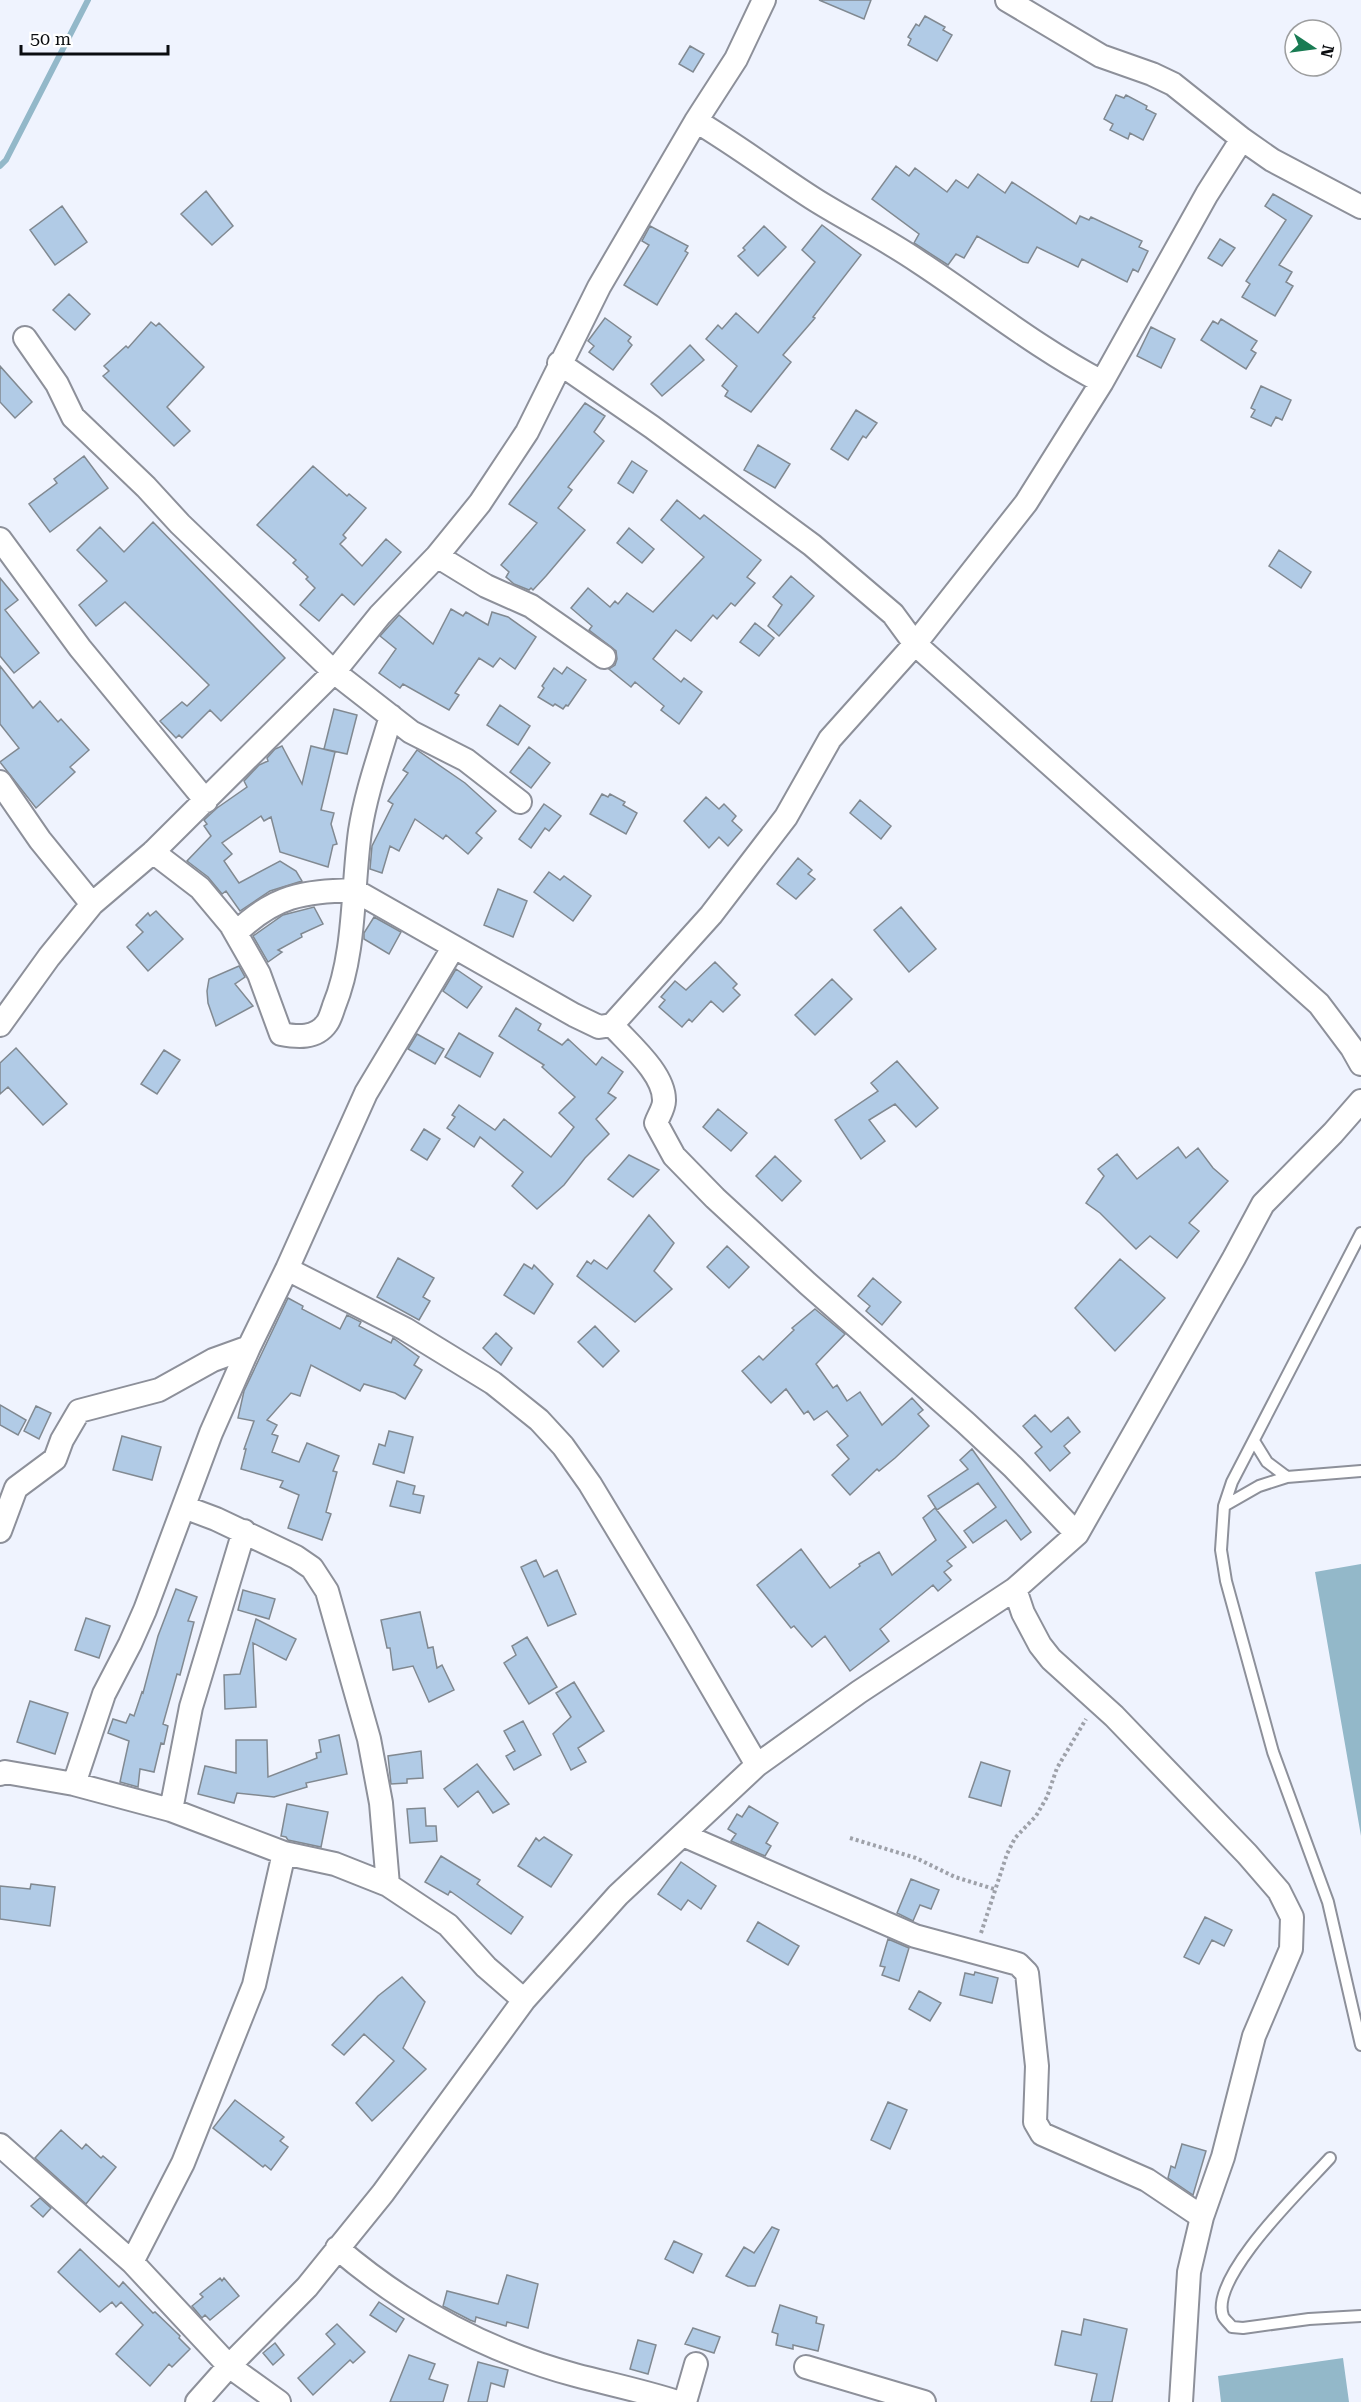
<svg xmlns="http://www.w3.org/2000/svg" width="1361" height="2402" viewBox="0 0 1361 2402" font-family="'Roboto Serif',serif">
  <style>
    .water { fill: #93b8c9 }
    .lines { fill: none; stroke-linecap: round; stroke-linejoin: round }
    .stream { stroke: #93b8c9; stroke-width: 6 }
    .building { fill: #b1cbe6; stroke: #818991; stroke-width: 1.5 }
    .lane-casing { stroke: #8d909a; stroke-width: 14 }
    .street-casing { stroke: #8d909a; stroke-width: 26 }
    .path { stroke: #9ea1a9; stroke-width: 4; stroke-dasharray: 3 3; stroke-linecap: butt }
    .lane { stroke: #fff; stroke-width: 10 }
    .street { stroke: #fff; stroke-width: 22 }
  </style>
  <rect width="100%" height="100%" fill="#eff3fe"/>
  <path class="water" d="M1361,1564V1836L1315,1572Z
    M1343,2358L1349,2402H1221L1218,2376Z"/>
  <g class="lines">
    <path class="stream" d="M0,166L6,160L88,0"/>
  </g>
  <path class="building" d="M819,0H871L864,19Z
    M925,16L945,27L943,30L952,35L937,61L908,45L911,39L908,37L916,24L919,26Z
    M690,46L704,54L693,72L679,64Z
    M1116,95L1124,98L1126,95L1147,106L1146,109L1156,114L1143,140L1130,133L1128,139L1110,130L1113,124L1104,119Z
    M896,166L909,176L915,168L947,192L956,180L968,188L978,174L1005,193L1012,182L1076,224L1080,216L1089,220L1091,217L1142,241L1139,247L1148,251L1138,272L1133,269L1127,282L1082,259L1078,267L1037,247L1028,263L1023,262L977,236L964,258L956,254L948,265L914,243L919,234L872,199Z
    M206,191L233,226L212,245L181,214Z
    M1273,194L1312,216L1279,265L1292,272L1286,282L1293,286L1275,316L1242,297L1250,284L1246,281L1286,220L1265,206Z
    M62,206L87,242L55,265L30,230Z
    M822,225L861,255L813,317L815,318L783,355L791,362L751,412L725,396L728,391L722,386L737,366L706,339L718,325L722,329L736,313L758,333L815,262L802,250Z
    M650,226L688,246L685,251L688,253L657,305L624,285L649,245L642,241Z
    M764,226L786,247L758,276L738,256L745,250L743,248Z
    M1220,239L1235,248L1222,266L1208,258Z
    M69,294L90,314L75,330L53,310Z
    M605,318L631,337L628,341L632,345L613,370L589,352L594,346L588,341Z
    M1221,319L1257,341L1251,350L1256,353L1246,369L1201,340L1213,321L1218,324Z
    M151,322L156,326L159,323L204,367L167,407L190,431L174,446L103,376L109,371L104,366L126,346L128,348Z
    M1151,327L1175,339L1161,368L1137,356Z
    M690,345L704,360L662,396L651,384Z
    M0,366L32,402L15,418L0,402Z
    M1261,386L1291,400L1282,420L1276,417L1271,426L1251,417L1255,410L1251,408Z
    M585,403L605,416L594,432L604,441L568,487L572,490L558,508L585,530L546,576L533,590L531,588L529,590L514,584L506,577L509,572L501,565L537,523L509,504Z
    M856,410L877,423L866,438L863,436L848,460L831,449Z
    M758,445L790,464L775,488L744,470Z
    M84,456L108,488L50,532L29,504L57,483L54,479Z
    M632,461L647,471L633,493L618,483Z
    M313,466L347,496L349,494L366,508L343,535L346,538L340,544L362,566L386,539L401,552L354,605L342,594L319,621L300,605L315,588L306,579L308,577L293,563L296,560L257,525Z
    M677,500L700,519L704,515L761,560L747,577L755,583L735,606L731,603L717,619L713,615L691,641L676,630L653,659L681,682L684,678L702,692L679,724L661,710L664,706L635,682L631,687L609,669L615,665L617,659L616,651L589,630L592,626L571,608L588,588L610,607L615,601L618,604L627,593L653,612L704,557L661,520Z
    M153,522L285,658L221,721L210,710L182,738L179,735L176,738L160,721L182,702L187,706L209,685L125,602L96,626L79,605L107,581L77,550L100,527L124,552Z
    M629,528L654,549L642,563L617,543Z
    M1279,550L1311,572L1301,588L1269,566Z
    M791,576L814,596L779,636L768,626L782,605L773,597Z
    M0,578L18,600L5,610L39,653L14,673L0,656Z
    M451,609L463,616L466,612L488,625L492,612L508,617L536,637L515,669L500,658L493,667L479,658L455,693L459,695L449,710L403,684L400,688L379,673L396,649L380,636L399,615L433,644Z
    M755,623L774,638L759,656L740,642Z
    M0,666L33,708L40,701L58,722L61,719L89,750L70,767L75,772L36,808L0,762L19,748L0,724Z
    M567,667L586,680L568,706L566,705L563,709L555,704L553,706L538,697L544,688L542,686L554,668L562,674Z
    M500,705L530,726L518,745L487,725Z
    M334,709L357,715L347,754L324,749Z
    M282,746L302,784L311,746L335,752L321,810L334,813L331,824L337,844L333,845L328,867L280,852L271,817L264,821L261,816L222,843L232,854L224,861L239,883L280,861L296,871L302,881L270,891L240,911L226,891L222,894L208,877L187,861L211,836L204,826L207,824L204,820L217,808L247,787L244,781L259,765L268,761L267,758L275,749Z
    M529,747L550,763L531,788L510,772Z
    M417,750L465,783L496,811L476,833L482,838L468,854L446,835L443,839L415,819L399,851L390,846L382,873L370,869L372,846L393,804L388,801L408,773L403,770Z
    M602,794L608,797L610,794L625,802L623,805L637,813L626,834L590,814Z
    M706,797L719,809L724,804L736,816L732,821L742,830L728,846L719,837L709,848L684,821Z
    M860,800L891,826L881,839L850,813Z
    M544,804L561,816L549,831L545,828L531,848L519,839Z
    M798,858L812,870L808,874L815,879L796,899L777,884Z
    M549,872L560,880L564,876L591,896L573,921L534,892Z
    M498,889L527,901L513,937L484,925Z
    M314,907L323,924L301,934L302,937L278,950L282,952L268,962L253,936L283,915Z
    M901,907L936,949L909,972L874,930Z
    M156,911L183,939L148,971L127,947L143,932L136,925L148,913L150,916Z
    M374,917L401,932L389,954L364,939V933Z
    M715,962L737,984L733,988L740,995L723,1012L711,1001L692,1022L689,1019L682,1027L659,1007L665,1000L661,997L675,981L686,990Z
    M239,966L245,977L235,984L253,1006L216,1026L208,1003L207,991L209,979Z
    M456,969L482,987L467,1008L443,991Z
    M832,979L852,999L815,1035L795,1015Z
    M516,1008L541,1024L538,1030L562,1045L568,1039L596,1065L602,1057L623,1072L608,1093L616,1098L596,1119L609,1134L585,1158L564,1185L537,1209L512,1186L523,1172L480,1137L474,1147L447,1128L455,1117L452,1115L459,1105L495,1130L504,1119L551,1157L574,1127L559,1113L575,1097L542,1067L544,1065L499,1036Z
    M459,1033L493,1053L480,1077L445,1057Z
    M417,1034L444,1049L435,1064L408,1049Z
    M16,1048L67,1104L43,1125L8,1087L0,1094V1063Z
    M164,1050L180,1060L157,1094L141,1084Z
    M897,1061L938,1108L916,1127L895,1104L869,1120L885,1141L861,1159L835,1120L878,1091L871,1083Z
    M718,1109L747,1133L731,1151L703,1127Z
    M424,1129L440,1139L427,1160L411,1150Z
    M1178,1147L1186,1158L1198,1148L1213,1168L1228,1181L1189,1223L1199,1231L1177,1258L1150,1236L1136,1249L1100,1213L1086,1203L1104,1176L1098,1169L1117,1154L1137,1179Z
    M629,1155L659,1170L633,1197L608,1179Z
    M775,1156L801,1181L782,1201L756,1176Z
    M649,1215L674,1243L654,1271L672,1289L635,1322L577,1276L587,1261L591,1264L594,1260L607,1269Z
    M727,1246L749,1267L729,1288L707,1267Z
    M398,1258L434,1278L423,1297L430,1301L419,1320L377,1297Z
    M1120,1259L1165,1298L1115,1351L1075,1308Z
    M524,1264L532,1269L534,1265L553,1284L534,1314L504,1295Z
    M873,1278L901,1302L882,1325L866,1311L870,1306L858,1296Z
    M288,1298L303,1306L302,1309L340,1329L347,1315L361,1322L359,1326L391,1343L393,1338L419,1357L414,1365L422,1370L405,1399L395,1393L364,1384L360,1391L311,1365L300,1396L291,1393L267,1420L277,1425L272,1434L278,1436L272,1452L299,1462L307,1443L339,1456L333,1471L337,1472L326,1512L331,1514L322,1540L288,1528L299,1495L280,1487L283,1481L241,1469L246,1449H244L254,1421L238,1418L244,1391Z
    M815,1309L845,1334L816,1364L833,1388L837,1385L847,1401L860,1392L882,1425L912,1398L923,1410L918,1414L929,1426L895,1458L879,1471L877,1469L850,1495L832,1475L849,1459L837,1445L848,1436L827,1411L814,1420L808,1411L804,1414L786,1389L771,1403L742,1371L759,1356L763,1360L794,1330L792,1328Z
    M595,1326L619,1351L603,1367L578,1342Z
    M496,1333L512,1348L501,1365L483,1348Z
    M0,1405L26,1420L18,1435L0,1425Z
    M36,1406L51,1413L39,1439L24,1431Z
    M1035,1415L1051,1432L1068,1417L1080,1432L1064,1446L1070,1453L1050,1471L1035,1453L1042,1447L1023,1426Z
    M389,1431L413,1437L404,1473L373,1464L379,1444L385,1446Z
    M122,1436L161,1447L152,1480L113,1470Z
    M972,1449L1031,1532L1021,1540L1006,1520L973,1543L964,1531L996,1507L978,1483L937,1510L928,1496L968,1469L960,1460Z
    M397,1481L415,1486L413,1494L424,1496L420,1513L390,1506Z
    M935,1508L966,1547L947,1561L952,1566L944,1572L951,1580L938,1591L933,1585L880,1629L889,1641L850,1671L825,1636L812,1647L794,1626L791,1628L757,1585L801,1549L830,1588L860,1566L859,1564L879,1552L892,1575L936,1540L923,1518Z
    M536,1560L544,1577L557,1570L576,1614L548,1626L521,1567Z
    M176,1589L197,1597L188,1621L194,1622L180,1675L177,1674L163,1724L168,1726L164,1744L161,1743L154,1772L140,1769L138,1787L120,1782L129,1741L108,1733L113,1719L126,1723L130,1714L134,1716L142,1692L143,1693L158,1636Z
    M243,1590L275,1599L269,1619L238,1610Z
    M420,1612L428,1648L433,1647L437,1668L442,1665L454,1690L429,1702L413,1666L393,1670L390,1648H387L381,1620Z
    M86,1618L110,1626L99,1658L75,1650Z
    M256,1619L296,1639L286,1660L253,1643L256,1707L225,1709L224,1675L240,1674Z
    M527,1637L557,1687L529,1704L504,1663L516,1655L512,1646Z
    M574,1682L604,1731L578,1748L586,1762L571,1770L553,1734L571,1717L556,1693Z
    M30,1701L68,1713L55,1754L17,1742Z
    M523,1721L541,1755L514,1770L506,1756L515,1751L504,1731Z
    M339,1735L347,1774L306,1783L307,1787L274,1797L237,1793L234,1803L198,1794L205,1766L236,1773V1740H267L268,1777L317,1758L316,1753L321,1752L319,1740Z
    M421,1751L423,1778L407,1779V1783L391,1784L388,1756Z
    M981,1762L1010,1771L1001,1806L969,1797Z
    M477,1764L509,1804L493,1813L478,1791L458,1807L444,1789Z
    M287,1804L328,1812L321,1847L288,1840L286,1837L281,1836Z
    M749,1806L778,1823L766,1843L771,1846L765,1856L731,1841L736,1834L728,1829L737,1814L742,1817Z
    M425,1808L426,1826H436L437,1841L410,1843L407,1809Z
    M544,1837L572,1855L551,1887L518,1866L536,1838L539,1841Z
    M441,1856L480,1880L477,1884L523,1917L511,1934L450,1891L448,1895L425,1882Z
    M681,1862L716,1886L701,1909L688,1900L681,1910L658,1894Z
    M911,1879L939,1890L931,1909L920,1905L913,1921L897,1913Z
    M31,1884L55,1887L50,1926L0,1919V1886L30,1889Z
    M1205,1917L1232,1930L1224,1946L1212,1940L1199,1964L1184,1957Z
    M758,1922L799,1946L788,1965L747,1941Z
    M888,1939L909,1948L899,1981L882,1975L885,1967L880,1966Z
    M975,1972L998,1978L992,2003L960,1995L965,1973L974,1975Z
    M402,1977L425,2002L403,2048L426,2069L372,2121L356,2103L394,2061L364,2034L344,2055L332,2045L378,1996Z
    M919,1991L941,2003L930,2021L909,2009Z
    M235,2100L284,2137L280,2141L288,2147L271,2170L265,2165L263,2167L213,2128Z
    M888,2102L907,2110L890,2149L871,2140Z
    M61,2130L82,2149L86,2144L101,2158L103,2156L116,2167L86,2204L35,2158Z
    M1182,2144L1206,2151L1193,2195L1168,2178L1171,2166L1175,2168Z
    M40,2198L51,2208L43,2217L31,2206Z
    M772,2227L779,2230L755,2286H748L726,2276L744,2247L754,2253Z
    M674,2241L702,2254L693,2273L665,2259Z
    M80,2249L119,2287L123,2282L153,2313L155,2312L180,2336L179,2338L190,2349L172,2367L169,2364L150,2386L116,2354L143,2325L121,2302L116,2307L112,2302L100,2312L58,2272Z
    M507,2275L538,2284L528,2328L507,2322L506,2326L476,2317L475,2322L470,2320L443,2306L447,2291L498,2304Z
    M220,2278L222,2281L224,2278L239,2296L210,2320L205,2315L202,2318L192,2306L203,2297L200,2294Z
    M379,2302L404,2319L396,2332L370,2315Z
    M780,2305L817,2317L816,2323L824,2325L818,2351L793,2345V2349L776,2345L778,2334L772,2332Z
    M1084,2319L1127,2329L1112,2402H1091L1097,2374L1055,2365L1062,2331L1081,2335Z
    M337,2324L365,2352L353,2363L350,2360L313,2395L298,2378L335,2344L326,2334Z
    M693,2328L720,2337L714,2353L685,2344Z
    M638,2340L656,2345L648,2374L630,2369Z
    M275,2343L284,2355L273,2365L263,2353Z
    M409,2355L435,2364L429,2379L448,2385L443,2402H390Z
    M478,2362L508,2370L504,2387L491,2383L487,2402H468Z"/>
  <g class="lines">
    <defs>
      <path id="lane" d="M1254,1441L1267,1462L1287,1477
        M1361,1471L1287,1477L1259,1486L1224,1506L1221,1550L1226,1581L1273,1752L1328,1902L1361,2045
        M1224,1506L1232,1482L1361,1233
        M1330,2158C1305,2186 1209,2277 1223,2316C1224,2319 1229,2323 1232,2327L1243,2328L1309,2319L1361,2316"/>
      <path id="street" d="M1007,0L1101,56L1152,74L1173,84L1242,139L1272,160L1361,207
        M696,121C738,146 776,175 817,201C851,222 887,240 919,262C980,302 1037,348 1102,382
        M25,338L57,384L73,417L146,487L180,524L334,672L411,732L466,760L520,802
        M559,363L652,427L812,545L893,614L915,644L1319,1004L1352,1048L1361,1064
        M0,539L80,648L206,801
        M437,556L486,586L531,606L604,657
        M0,782L40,840L92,904
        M153,852L200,888L231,925L259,974L281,1034C297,1037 316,1039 327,1023C330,1019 332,1012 334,1006C356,952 352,889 360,831C366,792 380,754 391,716
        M236,933C275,895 302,892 354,890L574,1015L599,1027L612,1025L711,915L786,817L830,739L915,644L1026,503L1102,382L1207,194L1242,139
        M0,1025L49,957L92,904L153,852L334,672L380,615L437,556L480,503L527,432L599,287L696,121L736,59L764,0
        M612,1025C629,1044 665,1074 664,1101C664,1108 658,1117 656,1123L674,1156L715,1198L807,1283L966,1423L1013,1467L1077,1534
        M287,1269L405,1329L493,1383L539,1420L563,1446L590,1484L680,1633L757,1765
        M184,1507L216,1519L296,1557L312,1568L327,1591L369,1739L381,1803L388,1885
        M0,1531L16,1488L55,1459L62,1440L79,1411L159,1390L213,1360L249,1347
        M1015,1589L1023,1613L1040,1645L1051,1659L1114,1716L1247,1854L1279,1891L1292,1917L1291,1949L1254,2036L1223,2157L1202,2217L1189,2272L1181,2402
        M0,1774L5,1772L74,1784L171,1810L284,1853L335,1864L388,1885L448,1925L486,1967L524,2000
        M74,1784L104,1694L130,1644L145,1610L211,1433L249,1347L287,1269L366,1093L453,948
        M171,1810L191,1707L244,1531
        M683,1835L915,1936L1018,1964L1027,1973L1037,2066L1035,2122L1042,2134L1147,2180L1202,2217
        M0,2145L132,2262L229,2366L279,2402
        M337,2248C406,2307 486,2351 575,2375C609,2384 643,2391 677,2402
        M132,2262L183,2163L254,1985L284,1853
        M806,2367L924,2402
        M197,2402L229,2366L307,2287L383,2193L524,2000L618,1895L757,1765L859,1692L1015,1589L1077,1534L1234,1258L1263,1204L1333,1133L1361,1101
        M685,2402L696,2364"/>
    </defs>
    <use href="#lane" class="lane-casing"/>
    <use href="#street" class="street-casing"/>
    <path class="path" d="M850,1838L916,1858L955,1877L994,1889
      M981,1933L1007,1854L1015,1838L1036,1816L1047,1797L1057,1768L1086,1719"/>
    <use href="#lane" class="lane"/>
    <use href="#street" class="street"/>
  </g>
  <g transform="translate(1313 48) rotate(103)"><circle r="28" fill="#ffffff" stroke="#9d9e9f" stroke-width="1.5"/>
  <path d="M0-4.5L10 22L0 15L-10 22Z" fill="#197b53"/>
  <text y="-9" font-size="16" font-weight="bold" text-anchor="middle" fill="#0b0d10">N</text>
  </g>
  <path d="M21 45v9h147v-9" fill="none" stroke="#0b0d10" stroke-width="3"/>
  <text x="30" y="45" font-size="18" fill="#0b0d10" stroke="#ffffff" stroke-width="4.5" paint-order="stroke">50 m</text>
</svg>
